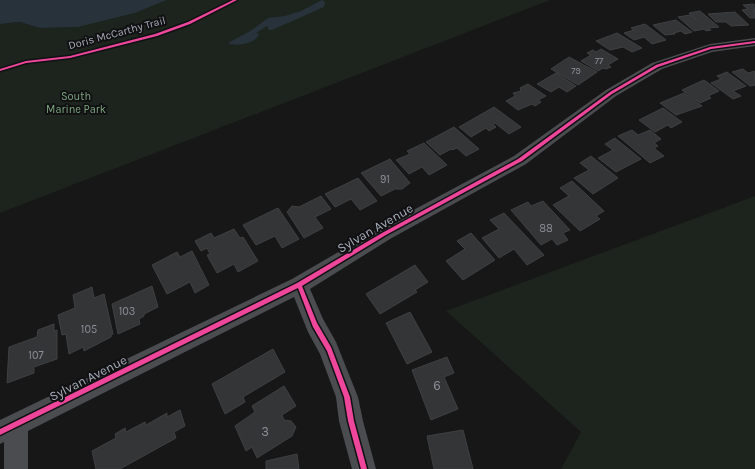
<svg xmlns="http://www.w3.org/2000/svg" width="755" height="469" viewBox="0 0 755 469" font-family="Karla,sans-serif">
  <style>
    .green { fill: #1c241d }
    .water { fill: #28323a }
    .building { fill: #343536; stroke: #3f4043 }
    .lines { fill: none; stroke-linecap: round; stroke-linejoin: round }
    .minor { fill: #4a4c50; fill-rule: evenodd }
    .cycleway-casing { stroke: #111113; stroke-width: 3 }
    .cycleway { fill: #ed469a; fill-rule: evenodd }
    .labels { text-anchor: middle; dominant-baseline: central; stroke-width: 4; stroke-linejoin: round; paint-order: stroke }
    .far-number-label { font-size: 9px; fill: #8a8e98 }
    .far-street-label { font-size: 11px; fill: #a6acb9; stroke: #111113 }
    .far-park-label { font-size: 11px; fill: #7ca67e; stroke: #111113 }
    .number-label { font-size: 11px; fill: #8a8e98 }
    .street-label { font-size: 13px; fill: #a6acb9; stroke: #111113 }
    .near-number-label { font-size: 13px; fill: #8a8e98 }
  </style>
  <rect width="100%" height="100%" fill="#171717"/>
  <path class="green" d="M167,0H550L0,213V24L20,22L40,28L78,27L135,13Z
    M755,196V469H561L581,432L446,311Z"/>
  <path class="water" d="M0,0H167L135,13L78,27L40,28L20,22L0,24Z
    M322,0L325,2L324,7L272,30H269L267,26L256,33L259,34C256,44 235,47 228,43L252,30L268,18L285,16L301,11Z"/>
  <path class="building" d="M754,4L755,18H750L742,10L748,9L743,5Z
    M700,11L719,27L708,28L711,30L706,31L704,29L694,31L678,17L690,15L697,20L689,13Z
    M735,12L749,25L731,26L726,22H716L708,14Z
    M676,20L692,32L685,34L681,31L674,33L675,34L665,35L653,25Z
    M645,24L666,40L652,44L644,37L634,40L624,33L634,30L631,28Z
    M617,33L642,48L632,52L623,47L610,50L596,41Z
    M601,49L618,59L608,65L611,67L606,69L603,68L598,71L581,61L591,55L587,53L593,50L596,52Z
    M569,57L597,72L578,85L551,69Z
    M743,69L748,73L755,71V85L750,86L732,72Z
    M727,72L746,86L733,91L741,96L733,99L711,83L721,79L717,76Z
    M556,73L576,86L567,92L559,87L551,92L537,84Z
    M704,80L719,91L708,96L711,98L700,103L682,90Z
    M528,84L546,96L538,100L541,102L535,106L532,104L518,110L506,101L515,96L513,93L521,91L520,88Z
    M684,93L702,106L676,115L660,103Z
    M494,107L521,127L509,134L495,123L493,124L496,127L489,131L486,128L471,137L459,127Z
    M663,108L682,122L671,128L668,125L655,132L639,120Z
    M454,127L479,149L466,156L457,148L452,150L451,149L440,155L426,142Z
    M632,130L638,135L650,130L661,139L654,143L658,146L654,148L664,156L650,163L618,136Z
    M615,138L641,159L616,172L598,158L613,150L605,144Z
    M424,143L447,165L429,175L422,167L409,174L396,160L410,154L407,151Z
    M591,156L618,178L593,194L574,178L589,170L580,163Z
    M390,159L410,183L402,189H395L381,196L361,173Z
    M358,178L377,201L360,210L351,199L335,207L325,194Z
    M572,181L604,211L596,216L600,219L580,231L553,205L569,196L560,188Z
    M321,196L331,209L315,217L323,228L304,238L287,212L292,206L299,207Z
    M543,201L570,230L563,233L568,240L557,245L552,239L541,245L511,210L528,202L531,206Z
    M278,208L299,239L282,248L275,236L256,245L243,225Z
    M504,213L544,255L527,265L514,249L499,258L482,238L499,229L490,220Z
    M234,229L240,238L243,237L258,261L238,272L234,264L217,273L207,255L210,254L207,248L201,251L195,241L211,233L214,238Z
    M471,233L495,260L463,280L446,261L465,249L457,241Z
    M192,251L209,285L195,293L190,282L167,294L152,265L177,252L180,257Z
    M415,265L428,282L415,290L417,292L380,314L366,294Z
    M152,286L158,307L144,314V316L139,319L140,324L118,334L112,304Z
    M92,287L94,298L104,294L113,334L111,335V337L84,351L83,347L69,354L66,334L62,335L58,315L75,308L73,295Z
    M410,312L432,352L407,364L386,323Z
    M54,324V331L57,330V359L34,367V373L7,383L9,347L37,337L38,330Z
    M273,349L285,372L243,397L245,402L225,414L212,384Z
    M447,357L454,373L444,377L458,409L431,420L412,370Z
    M284,386L296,406L282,415L284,420L291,421L296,427L292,436L257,458L252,447L246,451L235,426L255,412L252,406Z
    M180,410L185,426L174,432L176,438L120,469H96L92,451L116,438L115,434L125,428L126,432L145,422L146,425L167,413V417Z
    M463,430L473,469H434L427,436Z
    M297,454L299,469H266V461Z"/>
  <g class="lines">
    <path class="minor" d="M755,38V46L712,52L662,69L616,96L526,164L390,239L310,289L323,319L336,342L358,397L363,421L376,469H352L339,421L336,397L320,354L308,332L294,297L28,431V469H4V442L0,444V420L292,279L378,229L514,156L606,90L652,63L710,44Z"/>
    <defs>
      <path id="cycleway" d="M233,0H237L190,24L157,36L70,58L26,63L0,71V69L26,61L70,56L155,34L188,22Z
        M755,41V43L711,49L658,67L612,94L522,161L386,235L302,286L317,323L331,347L350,397L354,421L367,469H361L348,421L344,397L327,351L313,327L298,288L0,435V429L297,283L382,233L518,159L610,92L656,65L710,47Z"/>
    </defs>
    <use href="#cycleway" class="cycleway-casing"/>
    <use href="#cycleway" class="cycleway"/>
  </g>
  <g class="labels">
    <g class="far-number-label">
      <text x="599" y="61">77</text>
      <text x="576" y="71">79</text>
    </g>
    <g class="far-street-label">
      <text transform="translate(117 33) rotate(-15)">Doris McCarthy Trail</text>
    </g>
    <g class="far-park-label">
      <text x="76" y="96">South<tspan x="76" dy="13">Marine Park</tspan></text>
    </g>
    <g class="number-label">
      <text x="385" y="179">91</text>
      <text x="546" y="228">88</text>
      <text x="127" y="311">103</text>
      <text x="89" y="329">105</text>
      <text x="36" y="355">107</text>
    </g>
    <g class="street-label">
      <text transform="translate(375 228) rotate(-30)">Sylvan Avenue</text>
      <text transform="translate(88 378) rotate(-27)">Sylvan Avenue</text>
    </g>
    <g class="near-number-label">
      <text x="437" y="385">6</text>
      <text x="265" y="431">3</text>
    </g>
  </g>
</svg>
